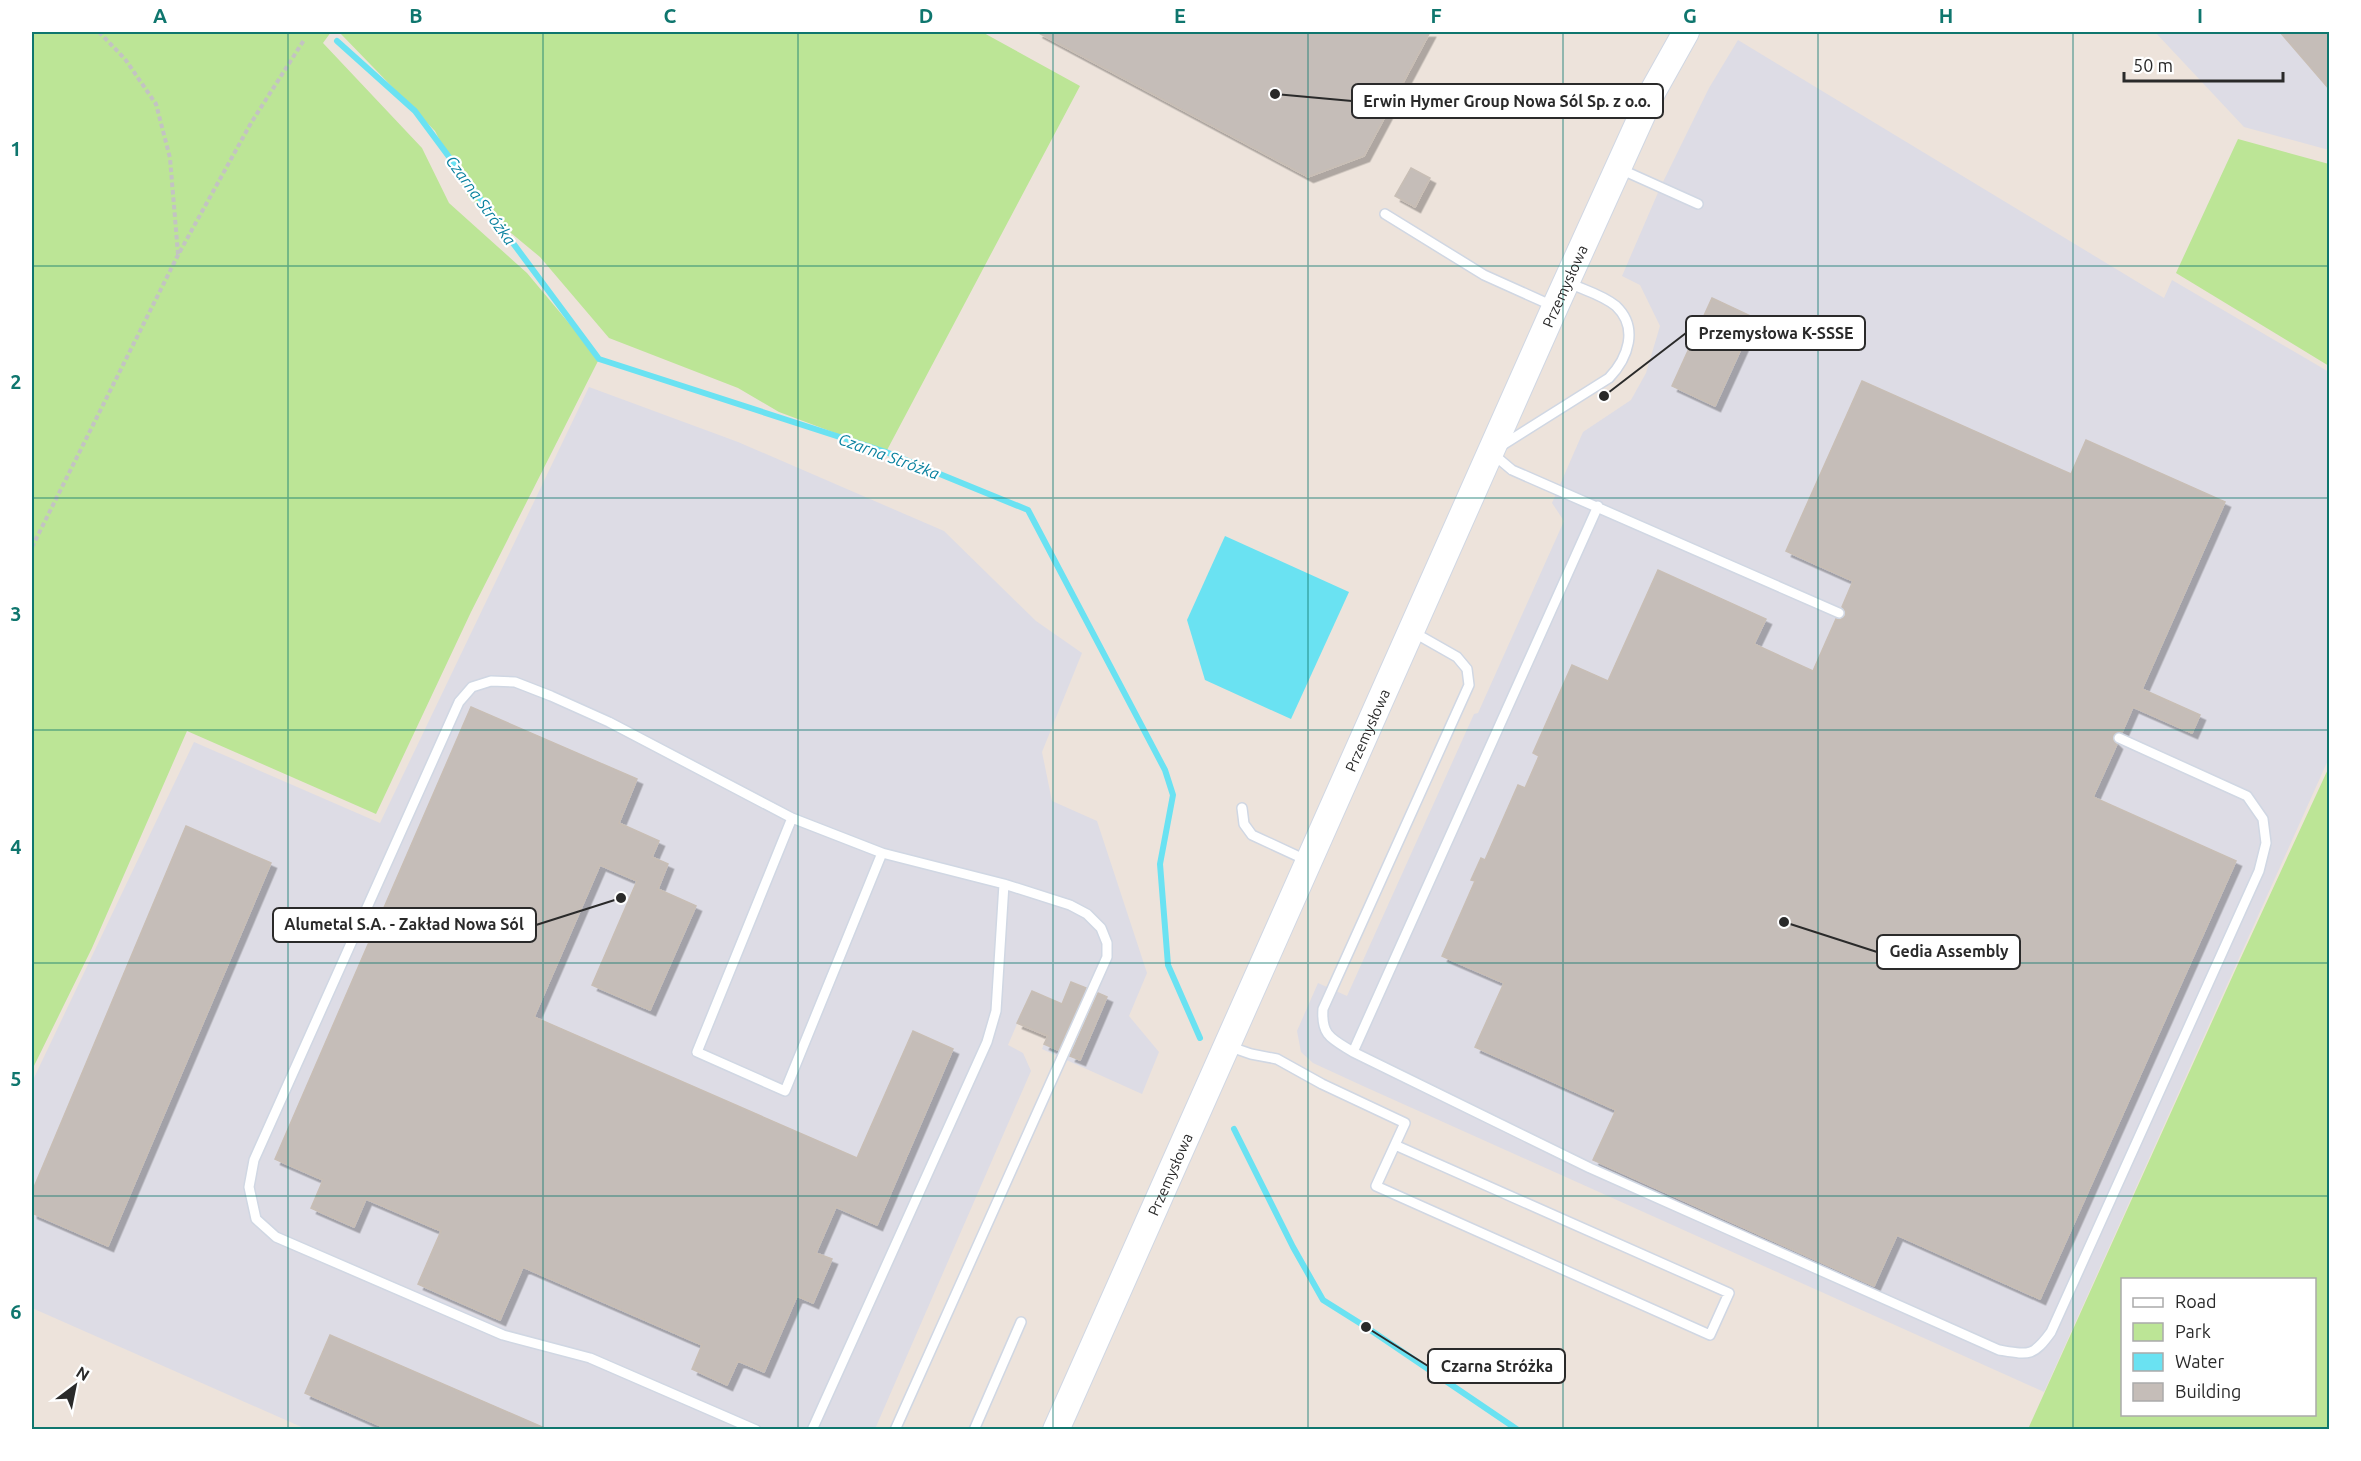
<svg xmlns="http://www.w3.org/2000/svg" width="2361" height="1461" viewBox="0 0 2361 1461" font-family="Ubuntu,sans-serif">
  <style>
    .industrial { fill: #dddce5 }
    .green { fill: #bce596; fill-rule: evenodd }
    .water { fill: #6ae2f2 }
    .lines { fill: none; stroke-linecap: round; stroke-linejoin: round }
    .stream { stroke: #6ae2f2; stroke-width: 6 }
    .building { fill: #c5bdb8; stroke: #c8beb5; stroke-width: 1.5; filter: url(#shadow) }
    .lane-casing { stroke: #d0d7e3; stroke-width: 12 }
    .secondary-casing { stroke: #d0d7e3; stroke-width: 28 }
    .path { stroke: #c3c3c3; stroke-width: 4; stroke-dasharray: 4.5 3; stroke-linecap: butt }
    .lane { stroke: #fff; stroke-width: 9 }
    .secondary { stroke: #fff; stroke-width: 26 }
    .grid { fill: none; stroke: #0f766e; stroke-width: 1.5; stroke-opacity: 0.55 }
    .labels { text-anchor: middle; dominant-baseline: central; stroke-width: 4.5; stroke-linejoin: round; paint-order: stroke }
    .street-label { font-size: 15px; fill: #2a2a2a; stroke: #fff }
    .water-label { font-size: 16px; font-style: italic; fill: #09819f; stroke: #fff }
    .leader { fill: none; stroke: #2a2a2a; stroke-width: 2 }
    .callout-dot { fill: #2a2a2a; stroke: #fff; stroke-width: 2 }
    .callout { fill: #fff; stroke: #2a2a2a; stroke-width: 2 }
    .callout-label { font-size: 16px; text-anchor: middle; font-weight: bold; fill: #2a2a2a }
    .neatline { fill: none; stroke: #0f766e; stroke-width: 2 }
    .grid-label { font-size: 20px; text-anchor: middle; font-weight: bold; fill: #0f766e }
  </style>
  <defs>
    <filter id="shadow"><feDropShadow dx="5.5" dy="5.5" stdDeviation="0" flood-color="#0004"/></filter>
  </defs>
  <rect width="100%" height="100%" fill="#ede3db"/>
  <path class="industrial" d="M2155,32H2329V150L2244,127Z
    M1738,40L2164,298L2172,280L2329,372V758L2044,1392L1363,1086L1313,1063L1301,1052L1297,1031L1318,983L1347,996L1474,714L1478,713L1564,521L1552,503L1583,432L1631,400L1646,373L1660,326L1640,285L1622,276L1660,188L1709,88Z
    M589,387L738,442L944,531L1036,621L1082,653L1042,752L1052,801L1097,821L1147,973L1129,1016L1159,1052L1142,1094L1042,1049L1047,1036L1017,1024L1008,1045L1023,1053L1031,1071L875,1429H306L32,1308V1082L194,742L380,823Z"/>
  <path class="green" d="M32,32H331L323,43L422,148L449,203L527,273L599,359L471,612L376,814L187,731L92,948L32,1070Z
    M339,32H982L1080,86L886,452L779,412L738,388L609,338L540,257L469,198L435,131Z
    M2238,139L2329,164V366L2176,273Z
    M2329,767V1429H2028L2238,964ZM2122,1280H2314V1414H2122Z"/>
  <path class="water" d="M1225,536L1349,592L1291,719L1205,680L1187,620Z"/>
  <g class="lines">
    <path class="stream" d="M337,41L415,111L599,359L886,452L1028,510L1165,770L1173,795L1160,864L1168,965L1200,1038
      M1234,1129L1293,1247L1323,1300L1366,1327L1518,1430"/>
  </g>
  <path class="building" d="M1037,32H1430L1364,156L1308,177Z
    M2280,32H2330V90Z
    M1411,168L1430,178L1415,207L1395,196Z
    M1712,298L1755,318L1715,406L1672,386Z
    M1862,381L2071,474L2086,440L2225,502L2142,689L2200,715L2192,733L2133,707L2122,732L2118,731L2113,735L2112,739L2117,744L2093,797L2236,861L2040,1299L1897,1235L1874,1286L1593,1160L1616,1110L1475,1047L1504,983L1442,956L1475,881L1471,880L1481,858L1485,860L1518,785L1525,788L1539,756L1533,753L1572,665L1608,681L1658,570L1766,619L1754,644L1813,671L1836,619L1840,620L1845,616L1846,612L1842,607L1853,581L1786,551Z
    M471,707L637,779L619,823L659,841L652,857L668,864L658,889L696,906L650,1010L592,985L637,881L600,865L534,1017L857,1158L913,1031L953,1049L877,1225L836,1207L816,1253L832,1259L813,1303L797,1296L764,1372L738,1361L727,1385L692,1369L702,1345L523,1267L500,1320L418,1284L441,1231L366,1199L354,1227L311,1208L323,1180L275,1159Z
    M186,826L271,863L108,1246L32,1213V1192Z
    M1071,982L1086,988L1058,1050L1044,1044L1048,1036L1017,1023L1032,991L1062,1004Z
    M1098,993L1107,997L1080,1060L1070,1056Z
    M330,1335L549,1430H390L305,1393Z"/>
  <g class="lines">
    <defs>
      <path id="lane" d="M1620,169L1698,204
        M1385,214L1484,275L1553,306
        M1501,446L1609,378C1628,358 1639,328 1616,306C1603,295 1584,290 1569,283
        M1493,454L1512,470L1839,613
        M1413,632L1457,657L1467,669L1469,685L1323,1009C1321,1036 1332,1039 1353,1052L1590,1168L1999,1350C2029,1355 2033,1357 2051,1332L2259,871L2266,843L2263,819L2247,796L2119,738
        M1242,808L1244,824L1252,835L1306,860
        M792,818L697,1052L785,1091L882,853
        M1228,1046L1251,1054L1277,1059L1322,1084L1405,1123L1376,1186L1710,1335L1729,1293L1395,1145
        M1353,1052L1598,506
        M756,1430L590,1358L503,1335L276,1237L256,1219L249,1187L254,1160L459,702L472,687L491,681L515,682L551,696L609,722L792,818L882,853L1004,884L1070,905L1087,914L1101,928L1107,943V957L895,1430
        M812,1430L987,1042L996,1011L1004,884
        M974,1430L1021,1322"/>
      <g id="secondary">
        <path id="s1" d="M1056,1430L1555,307L1653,91L1686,32"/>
      </g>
    </defs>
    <use href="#lane" class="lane-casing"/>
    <use href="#secondary" class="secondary-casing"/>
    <path class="path" d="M99,32L125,59L156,104L170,158L178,254
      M32,547L178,255L251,123L304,40"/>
    <use href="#lane" class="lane"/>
    <use href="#secondary" class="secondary"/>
  </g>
  <path class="grid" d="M288,32V1430M543,32V1430M798,32V1430M1053,32V1430M1308,32V1430M1563,32V1430M1818,32V1430M2073,32V1430M32,266H2330M32,498H2330M32,730H2330M32,963H2330M32,1196H2330"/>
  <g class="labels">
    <g class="street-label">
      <text stroke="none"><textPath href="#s1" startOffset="1252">Przemysłowa</textPath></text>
      <text stroke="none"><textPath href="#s1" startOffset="766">Przemysłowa</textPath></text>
      <text stroke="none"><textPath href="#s1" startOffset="280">Przemysłowa</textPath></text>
    </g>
    <g class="water-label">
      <text transform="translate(481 200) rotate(54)">Czarna Stróżka</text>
      <text transform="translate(889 456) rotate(20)">Czarna Stróżka</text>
    </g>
  </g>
  <path class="leader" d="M1275 94L1352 101M1604 396L1686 333M621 898L536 925M1784 922L1877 952M1366 1327L1428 1366"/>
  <g class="callout-dot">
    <circle cx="1275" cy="94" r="6"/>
    <circle cx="1604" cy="396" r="6"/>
    <circle cx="621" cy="898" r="6"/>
    <circle cx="1784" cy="922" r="6"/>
    <circle cx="1366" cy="1327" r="6"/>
  </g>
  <g class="callout">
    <rect x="1352" y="84" width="311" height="34" rx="6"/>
    <rect x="1686" y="316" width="179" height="34" rx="6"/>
    <rect x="273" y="908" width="263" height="34" rx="6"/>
    <rect x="1877" y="935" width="143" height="34" rx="6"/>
    <rect x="1428" y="1349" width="137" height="34" rx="6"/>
  </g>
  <g class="callout-label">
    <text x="1507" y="107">Erwin Hymer Group Nowa Sól Sp. z o.o.</text>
    <text x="1776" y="339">Przemysłowa K-SSSE</text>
    <text x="404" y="930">Alumetal S.A. - Zakład Nowa Sól</text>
    <text x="1949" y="957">Gedia Assembly</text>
    <text x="1497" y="1372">Czarna Stróżka</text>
  </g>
  <rect width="2361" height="1461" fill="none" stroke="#ffffff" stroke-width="66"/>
  <rect x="2121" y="1278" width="195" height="138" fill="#ffffff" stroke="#aaaaaa" stroke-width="1.5"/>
  <rect x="2133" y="1298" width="30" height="9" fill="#ffffff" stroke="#aaaaaa" stroke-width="1.5"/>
  <text x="2175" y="1308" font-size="18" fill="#2a2a2a">Road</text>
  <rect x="2133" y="1323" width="30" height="18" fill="#bce596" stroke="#aaaaaa" stroke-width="1.5"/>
  <text x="2175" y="1338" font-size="18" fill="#2a2a2a">Park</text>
  <rect x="2133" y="1353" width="30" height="18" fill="#6ae2f2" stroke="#aaaaaa" stroke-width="1.5"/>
  <text x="2175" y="1368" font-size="18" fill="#2a2a2a">Water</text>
  <rect x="2133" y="1383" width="30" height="18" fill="#c5bdb8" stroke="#aaaaaa" stroke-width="1.5"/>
  <text x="2175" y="1398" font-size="18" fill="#2a2a2a">Building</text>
  <g transform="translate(75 1386) rotate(32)" stroke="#ffffff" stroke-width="4.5" paint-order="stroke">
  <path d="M0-4.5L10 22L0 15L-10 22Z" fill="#2a2a2a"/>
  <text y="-9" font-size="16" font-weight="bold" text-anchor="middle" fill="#2a2a2a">N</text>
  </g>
  <path d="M2124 72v9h159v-9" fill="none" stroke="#2a2a2a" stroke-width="3"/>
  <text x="2133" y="72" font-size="18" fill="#2a2a2a" stroke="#ffffff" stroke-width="4.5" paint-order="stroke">50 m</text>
  <rect x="33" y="33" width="2295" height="1395" class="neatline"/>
  <g class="grid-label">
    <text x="160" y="23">A</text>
    <text x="416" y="23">B</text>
    <text x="670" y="23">C</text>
    <text x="926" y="23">D</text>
    <text x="1180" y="23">E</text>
    <text x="1436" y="23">F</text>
    <text x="1690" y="23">G</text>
    <text x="1946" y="23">H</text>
    <text x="2200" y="23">I</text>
    <text x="16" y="156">1</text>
    <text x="16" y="389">2</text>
    <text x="16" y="621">3</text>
    <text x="16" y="854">4</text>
    <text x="16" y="1086">5</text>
    <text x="16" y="1319">6</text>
  </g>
</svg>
